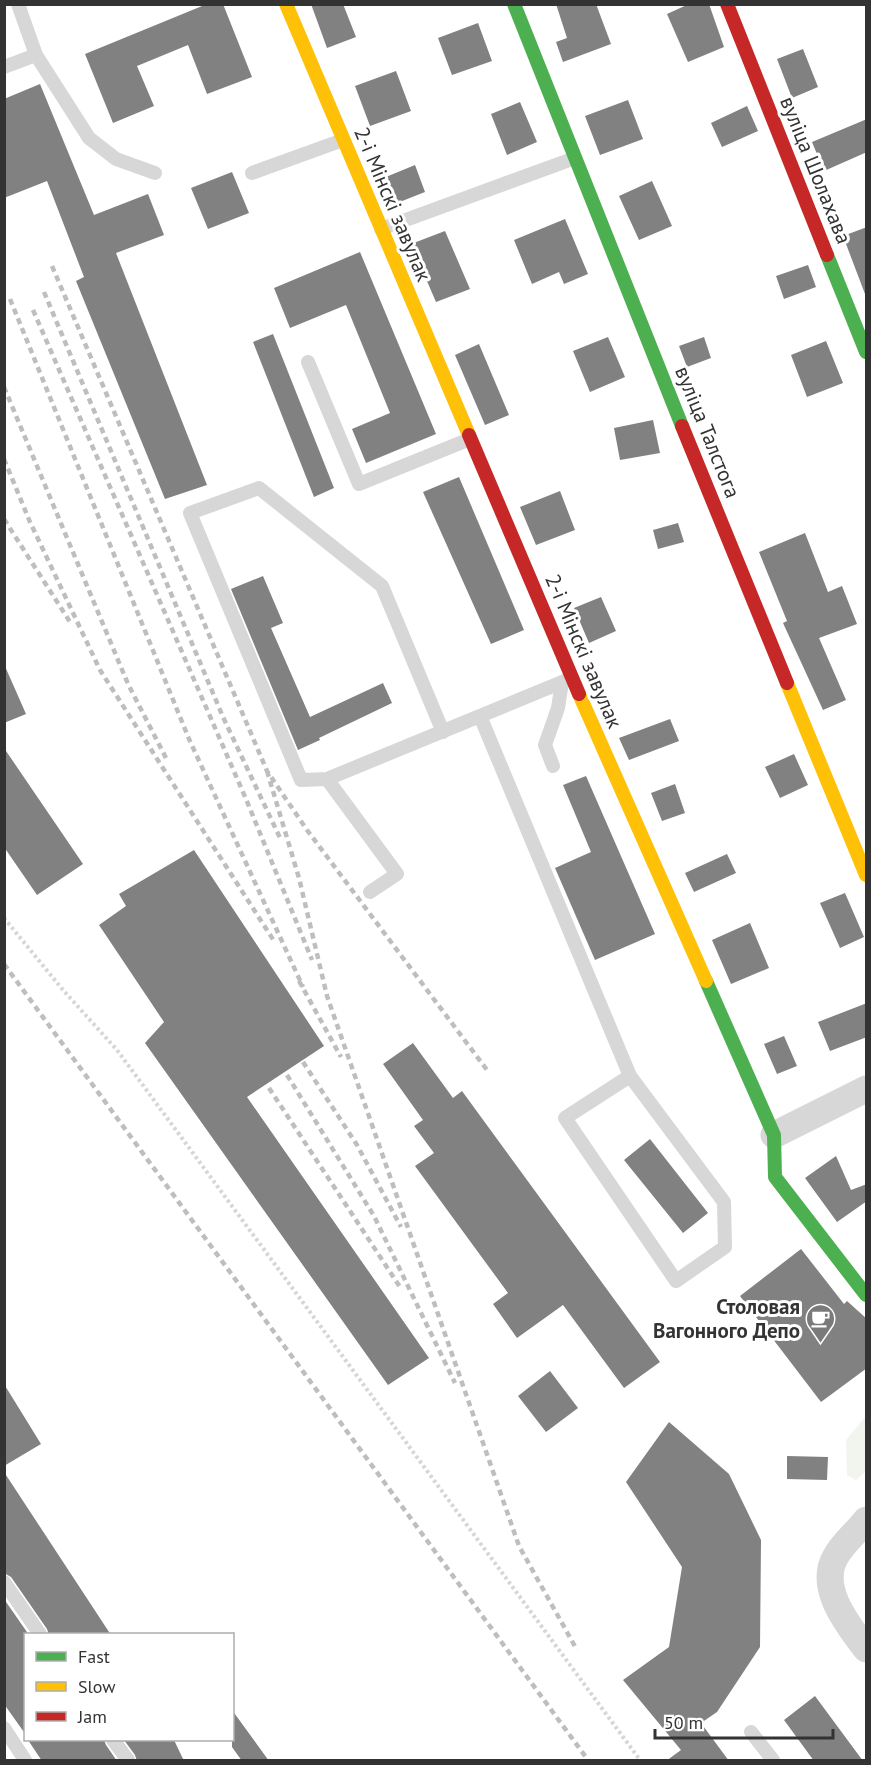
<svg xmlns="http://www.w3.org/2000/svg" width="871" height="1765" viewBox="0 0 871 1765" font-family="'PT Sans',sans-serif">
  <style>
    .green { fill: #f1f5ed }
    .building { fill: #818181 }
    .lines { fill: none; stroke-linecap: round; stroke-linejoin: round }
    .path { stroke: #d6d6d6; stroke-width: 4; stroke-dasharray: 3 3; stroke-linecap: butt }
    .lane { stroke: #d7d7d7; stroke-width: 14 }
    .street { stroke: #d7d7d7; stroke-width: 27 }
    .fast { stroke: #4caf50; stroke-width: 14 }
    .slow { stroke: #ffc107; stroke-width: 14 }
    .jam { stroke: #c62828; stroke-width: 14 }
    .rail { stroke: #bebebe; stroke-width: 4.5; stroke-dasharray: 6 4.5; stroke-linecap: butt }
    .labels { text-anchor: middle; dominant-baseline: central; stroke-width: 6; stroke-linejoin: round; paint-order: stroke }
    .street-label { font-size: 21px; fill: #333; stroke: #fff }
    .poi-label { font-size: 21px; font-weight: bold; fill: #333; stroke: #fff; text-anchor: end }
  </style>
  <rect width="100%" height="100%" fill="#fff"/>
  <path class="green" d="M866,1416V1471L856,1480L847,1475L846,1440Z"/>
  <path class="building" d="M207,4H223L252,77L207,94L188,45L137,66L154,106L113,123L85,54Z
    M311,4H343L356,37L327,48Z
    M556,4H596L611,44L563,62L556,42L567,38Z
    M689,4H709L724,47L688,62L667,14Z
    M478,23L492,61L452,75L438,38Z
    M803,49L818,87L792,98L777,59Z
    M396,71L411,111L370,126L355,86Z
    M40,84L94,215L148,194L164,235L116,253L207,485L165,499L76,281L84,277L47,181L4,198V99Z
    M628,100L643,139L600,155L585,116Z
    M520,102L537,142L507,155L491,114Z
    M747,106L758,131L722,147L711,123Z
    M867,119V152L824,171L812,142Z
    M415,165L425,192L392,205L381,179Z
    M232,172L249,213L208,229L191,188Z
    M652,181L672,226L639,240L619,196Z
    M565,219L588,274L564,284L559,272L532,284L514,240Z
    M867,227V294H865L843,236Z
    M445,231L470,289L436,302L411,244Z
    M360,252L436,434L366,463L352,429L390,413L346,305L290,328L274,288Z
    M808,265L816,287L784,299L776,276Z
    M273,334L334,488L314,497L253,342Z
    M608,337L625,377L590,392L573,351Z
    M704,337L711,358L687,367L679,346Z
    M826,341L843,383L807,397L791,355Z
    M479,344L509,415L485,425L455,355Z
    M653,420L660,453L620,460L614,428Z
    M459,477L524,630L491,644L423,492Z
    M560,491L575,530L536,545L520,507Z
    M678,523L684,542L658,549L653,530Z
    M805,533L828,592L842,586L857,624L819,638L846,700L823,710L783,623L787,621L759,552Z
    M263,576L283,623L271,628L310,717L383,683L392,703L319,738L320,740L298,750L231,589Z
    M601,597L616,631L589,643L574,608Z
    M4,664L26,714L4,723Z
    M670,719L679,741L629,760L619,738Z
    M4,748L83,864L37,895L4,847Z
    M794,754L808,785L780,798L765,767Z
    M586,776L655,934L595,960L555,868L591,852L563,785Z
    M675,784L685,813L662,821L651,793Z
    M194,850L324,1046L247,1097L429,1358L388,1385L145,1043L164,1022L99,925L126,906L119,894Z
    M727,854L736,873L694,892L685,873Z
    M845,893L864,937L840,948L820,903Z
    M750,923L769,968L731,984L712,940Z
    M867,1003V1037L830,1051L818,1022Z
    M784,1036L797,1066L777,1074L764,1044Z
    M413,1043L453,1098L462,1091L660,1362L624,1388L563,1305L517,1338L493,1304L508,1293L415,1166L434,1153L414,1126L423,1120L383,1064Z
    M650,1139L708,1213L683,1233L624,1160Z
    M836,1156L851,1190L867,1184V1201L837,1222L805,1178Z
    M801,1249L844,1304L847,1301L867,1319V1368L821,1402L740,1296Z
    M550,1371L578,1408L546,1432L518,1396Z
    M4,1384L41,1444L4,1466Z
    M669,1422L729,1474L761,1540L760,1647L717,1712L701,1723L729,1761H666L681,1750L623,1680L669,1647L682,1567L626,1482Z
    M787,1456L828,1457L827,1480L787,1479Z
    M4,1472L111,1635H49L47,1629L11,1577L4,1573Z
    M4,1599L29,1635H26V1735L4,1704Z
    M815,1696L863,1761H814L784,1720Z
    M232,1710L269,1761H242L232,1747Z
    M28,1740H104L106,1745L117,1761H42Z
    M124,1740H174L184,1761H137L135,1755Z"/>
  <g class="lines">
    <path class="path" d="M4,918L63,990L117,1050L640,1760"/>
    <path class="lane" d="M18,4L36,55L89,138L116,159L155,173
      M4,67L36,55
      M252,173L343,140
      M381,229L575,158
      M308,362L359,484L470,439
      M480,716L630,1076L724,1202L725,1247L676,1281L565,1118L630,1076
      M553,766L545,745L558,708L562,682
      M327,779L301,780L190,513L259,488L382,586L443,732
      M370,892L397,874L327,779L572,678
      M4,1582L40,1634
      M4,1728L25,1760
      M751,1732L773,1760
      M113,1740L128,1760"/>
    <path class="street" d="M774,1135L866,1089
      M866,1520C857,1532 843,1543 836,1556C817,1587 848,1625 866,1649"/>
    <path class="fast" d="M514,4L682,426
      M827,255L866,352
      M706,981L774,1135L775,1177L866,1295"/>
    <path class="slow" d="M286,4L469,435
      M787,683L866,875
      M579,694L706,981"/>
    <path class="jam" d="M727,4L827,255
      M682,426L787,683
      M469,435L579,694"/>
    <path class="rail" d="M52,266L267,771L307,830L487,1070
      M44,292L223,717L281,840
      M10,299L189,739L303,987
      M33,310L246,799L312,960
      M4,387L128,684L166,758
      M4,459L30,522L100,670L274,941
      M4,519L70,622
      M267,771L299,878L327,996L519,1546L577,1650
      M4,964L588,1760
      M299,981L341,1057
      M303,1062L357,1145L401,1227
      M287,1075L374,1216L455,1383
      M269,1088L400,1287"/>
  </g>
  <defs>
    <symbol id="cafe-pin" viewBox="-11 -11 22 30"><path d="M0 17L-7.5 6A9.5 9.5 0 1 1 7.5 6Z" fill="#7a7a7a" stroke="#fff"/><path d="M-5.5-4.5H6V0H3Q3 3.5 0 3.5H-2.5Q-5.5 3.5-5.5 0ZM3-3.2v2h1.7v-2ZM-6 4.5H4V6H-6Z" fill="#fff"/></symbol>
  </defs>
  <g fill-rule="evenodd">
    <use href="#cafe-pin" x="804" y="1302" width="33" height="45"/>
  </g>
  <g class="labels">
    <g class="street-label">
      <text transform="translate(816 170) rotate(68)">вуліца Шолахава</text>
      <text transform="translate(393 204) rotate(67)">2-і Мінскі завулак</text>
      <text transform="translate(708 432) rotate(68)">вуліца Талстога</text>
      <text transform="translate(584 651) rotate(67)">2-і Мінскі завулак</text>
    </g>
    <g class="poi-label">
      <text x="800" y="1306">Столовая<tspan x="800" dy="24">Вагонного Депо</tspan></text>
    </g>
  </g>
  <rect width="871" height="1765" fill="none" stroke="#333333" stroke-width="12"/>
  <rect x="24" y="1633" width="210" height="108" fill="#ffffff" stroke="#adadad" stroke-width="1.5"/>
  <rect x="36" y="1652" width="30" height="9" fill="#4caf50" stroke="#adadad" stroke-width="1.5"/>
  <text x="78" y="1663" font-size="18" fill="#333333">Fast</text>
  <rect x="36" y="1682" width="30" height="9" fill="#ffc107" stroke="#adadad" stroke-width="1.5"/>
  <text x="78" y="1693" font-size="18" fill="#333333">Slow</text>
  <rect x="36" y="1712" width="30" height="9" fill="#c62828" stroke="#adadad" stroke-width="1.5"/>
  <text x="78" y="1723" font-size="18" fill="#333333">Jam</text>
  <path d="M655 1729v9h178v-9" fill="none" stroke="#333333" stroke-width="3"/>
  <text x="664" y="1729" font-size="18" fill="#333333" stroke="#ffffff" stroke-width="4.5" paint-order="stroke">50 m</text>
</svg>
